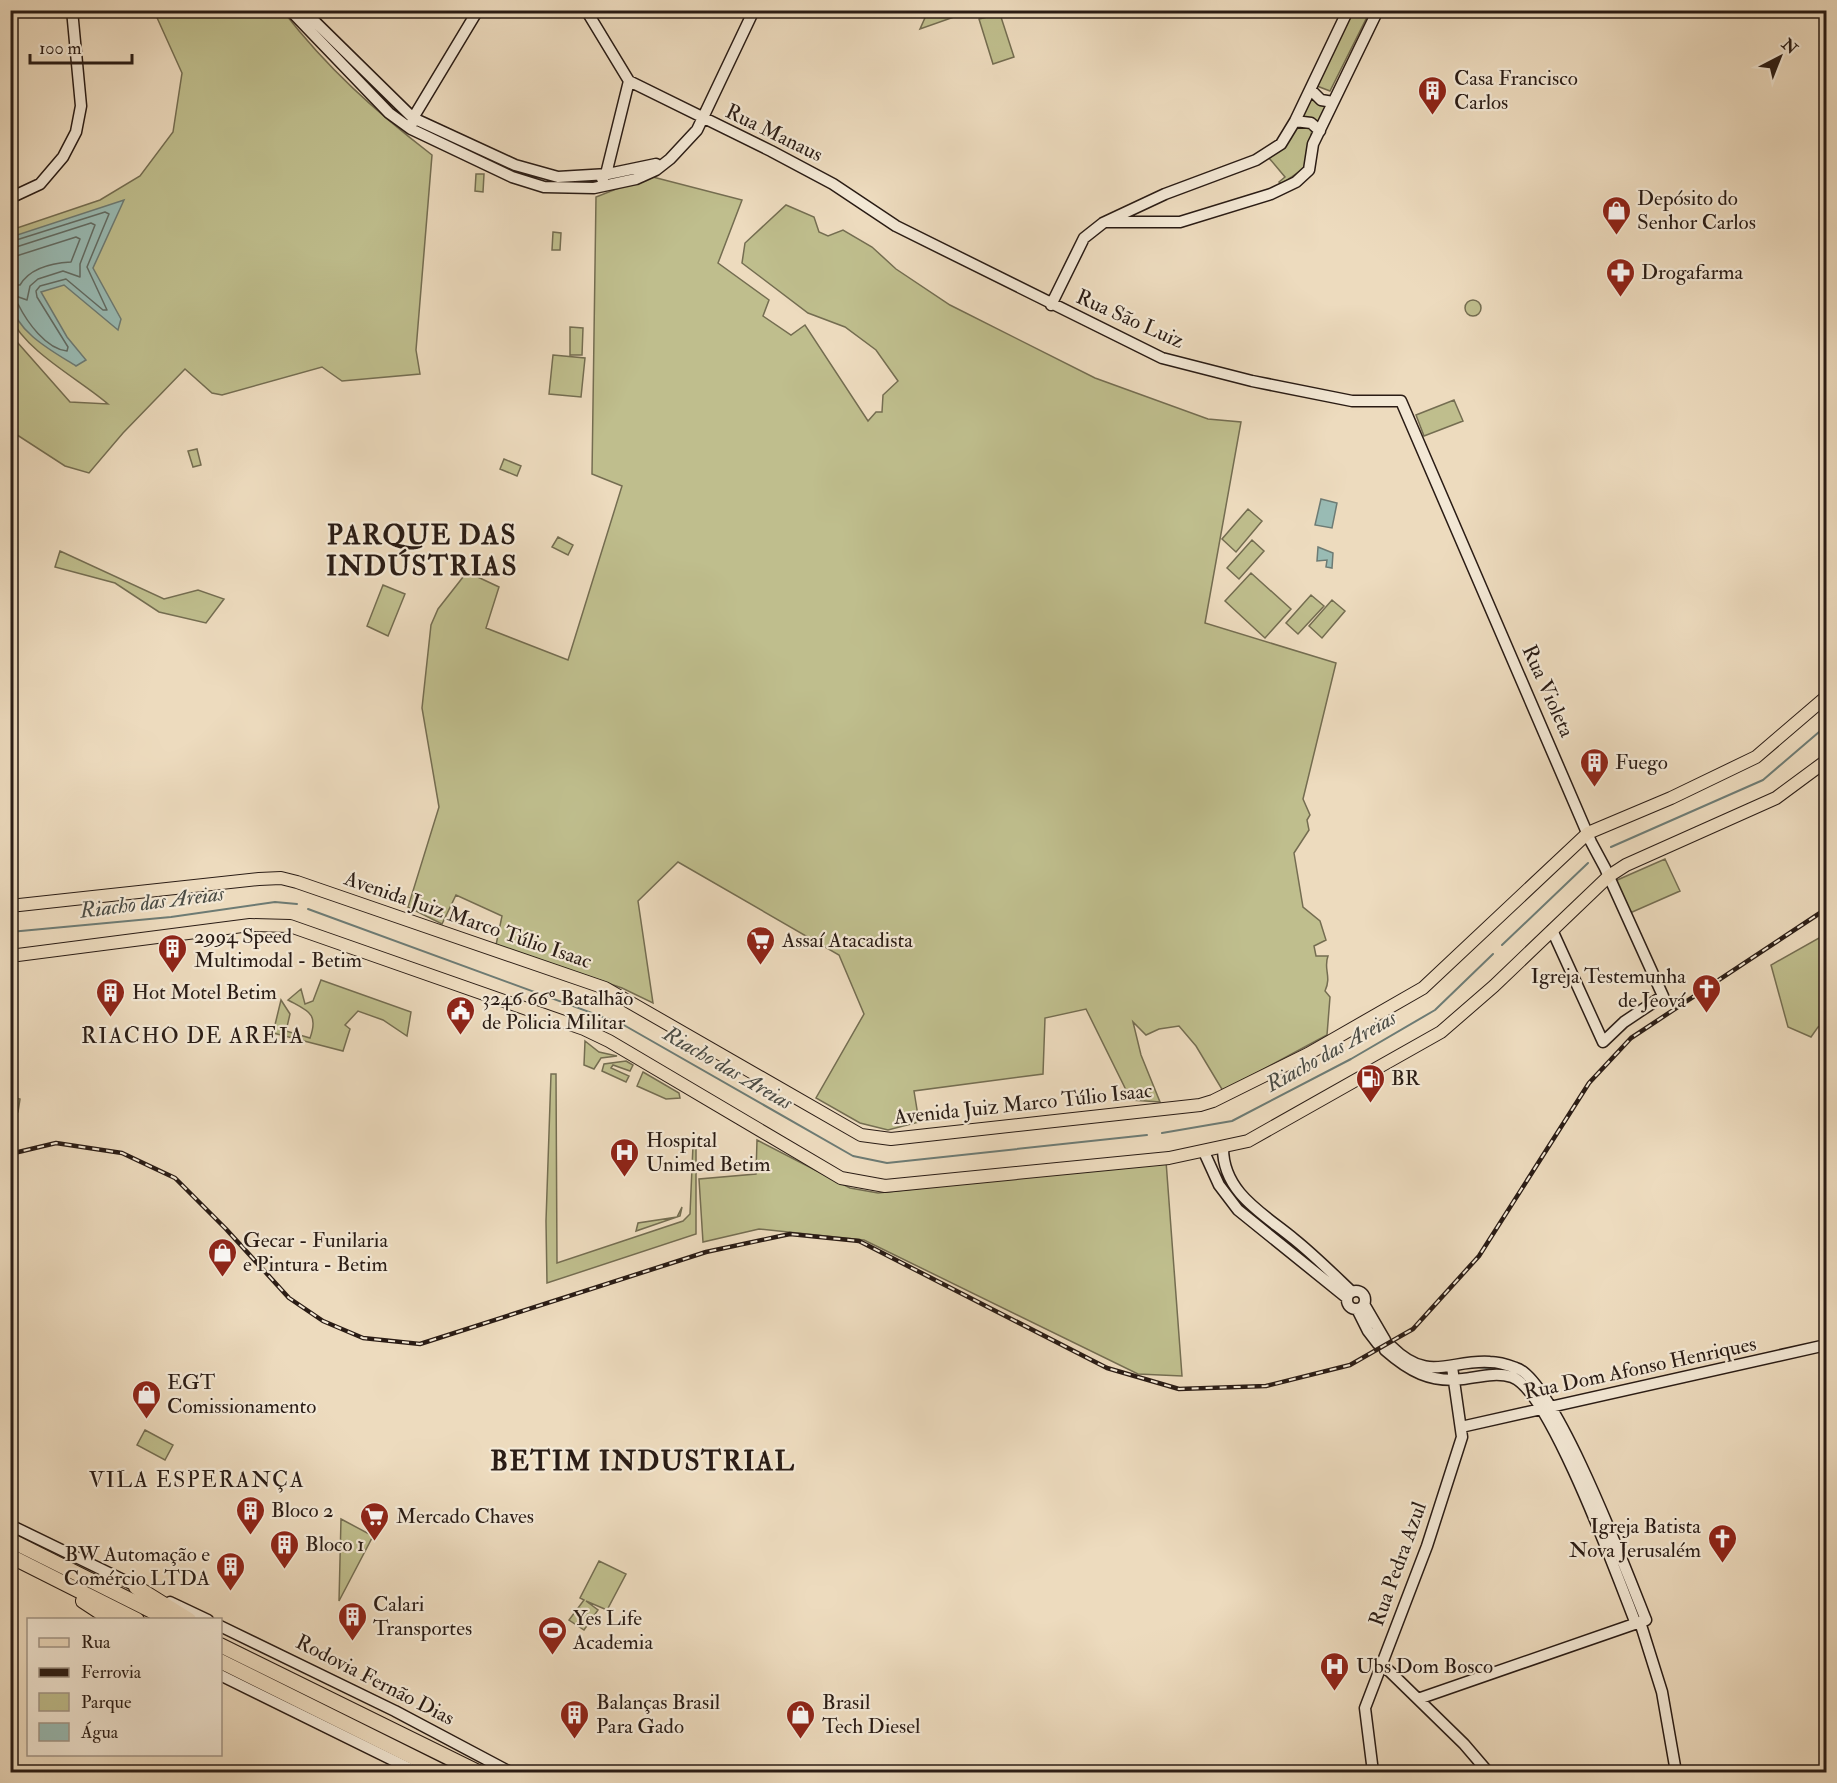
<svg xmlns="http://www.w3.org/2000/svg" width="1837" height="1783" viewBox="0 0 1837 1783" font-family="'IM FELL Double Pica',serif">
  <style>
    .green { fill: #bfbe8d; stroke: #746d51; stroke-width: 1.5 }
    .water { fill: #99bbb4; stroke: #6d7b74; stroke-width: 1.5 }
    .lines { fill: none; stroke-linecap: round; stroke-linejoin: round }
    .shore { stroke: #626c64; stroke-width: 1.5 }
    .stream { stroke: #6d7b74; stroke-width: 2 }
    .secondary-casing { stroke: #2a1c15; stroke-width: 13 }
    .primary-casing { stroke: #2a1c15; stroke-width: 14 }
    .highway-casing { stroke: #2a1c15; stroke-width: 16 }
    .secondary { stroke: #f3e8d5; stroke-width: 10 }
    .primary { stroke: #eddbbe; stroke-width: 12 }
    .highway { stroke: #eddbbe; stroke-width: 14 }
    .rail-casing { stroke: #2a1c15; stroke-width: 4.5 }
    .rail { stroke: #f3e8d5; stroke-width: 2; stroke-dasharray: 7; stroke-linecap: butt }
    .labels { text-anchor: middle; dominant-baseline: central; stroke-width: 4.5; stroke-linejoin: round; paint-order: stroke }
    .poi-label { font-size: 21px; fill: #2a1c15; stroke: #f3e8d5; text-anchor: start }
    .street-label { font-size: 21px; fill: #2a1c15; stroke: #f3e8d5 }
    .water-label { font-size: 22px; font-style: italic; fill: #4b4c45; stroke: #f3e8d5 }
    .neighbourhood-label { font-size: 22px; letter-spacing: 1.5px; fill: #2a1c15; stroke: #f3e8d5 }
    .district-label { font-size: 27px; font-weight: bold; letter-spacing: 1.5px; fill: #2a1c15; stroke: #f3e8d5 }
  </style>
  <rect width="100%" height="100%" fill="#eddbbe"/>
  <filter id="stains"><feTurbulence type="fractalNoise" baseFrequency=".00333" numOctaves="4"/><feColorMatrix values="0 0 0 0 .2 0 0 0 0 .09 0 0 0 0 .02 0 0 0 .5 -.17"/></filter>
  <radialGradient id="worn" r=".72"><stop offset=".6" stop-color="#630" stop-opacity="0"/><stop offset="1" stop-color="#630" stop-opacity=".3"/></radialGradient>
  <path class="green" d="M154,11H283C327,68 375,111 432,155L416,350L420,374L342,381L322,367L222,395L212,393L185,369L123,433L89,473L65,466L11,431L10,334L70,402L108,404C82,381 25,351 11,318C7,308 11,246 11,230L100,200L140,176L173,132L182,73Z
    M928,11V10L971,11L920,29Z
    M1353,11H1370L1330,91L1317,86Z
    M1000,14L1014,57L993,64L979,19Z
    M1310,95L1329,104L1319,124L1300,118Z
    M1302,124L1312,129L1306,167L1281,184L1279,182L1285,177L1269,158L1278,151L1295,125Z
    M476,174H484L483,192L475,191Z
    M649,176L742,200L718,263L769,300L763,316L791,335L805,325L868,421L876,412H882L883,395L898,381L876,350L845,327L808,313L742,263L745,243L786,205L814,217L819,232L828,236L843,230L872,247L896,269L950,305L1095,378L1208,419L1241,422L1205,623L1336,663L1303,799L1310,815L1307,820L1309,830L1294,853L1303,907L1320,921L1326,940L1314,946L1316,956H1328C1323,969 1332,976 1325,991L1330,997L1327,1035L1223,1091L1196,1046L1179,1026L1159,1029L1146,1035L1133,1022L1141,1055L1160,1102L1131,1100L1086,1009L1045,1018L1043,1074L914,1091L919,1122L888,1130L860,1123L816,1098L864,1014L839,955L678,862L638,901L653,1003L622,988L496,945L502,916L456,895L442,924L408,907L439,807L422,708L431,625L438,609L467,572L499,587L486,628L568,660L622,486L592,474L596,197Z
    M553,232L561,233L560,250H552Z
    M1465 308a8 8 0 1 1 16 0a8 8 0 1 1-16 0Z
    M570,327L583,328L582,355H570Z
    M553,355L585,358L581,397L549,394Z
    M1454,400L1463,421L1424,436L1416,415Z
    M197,449L201,465L193,467L188,451Z
    M504,459L521,466L517,476L500,469Z
    M1248,509L1262,521L1236,552L1222,539Z
    M558,537L573,545L568,555L552,547Z
    M1252,540L1264,551L1239,579L1227,568Z
    M60,551L164,599L198,590L224,599L206,623L159,612L115,583L55,567Z
    M1251,573L1291,609L1265,638L1225,601Z
    M383,585L405,594L388,636L367,626Z
    M1311,595L1324,606L1298,634L1286,623Z
    M1332,600L1345,611L1322,638L1309,626Z
    M1665,859L1680,891L1630,913L1615,881Z
    M1826,934V1023L1818,1027L1811,1037L1788,1027L1771,965Z
    M321,980L411,1012L407,1036L383,1020L358,1011L345,1025L350,1029L343,1051L273,1033L281,1000L290,1014L286,1031L310,1038C319,1013 308,1011 288,1000L301,989L305,1004L313,1001Z
    M585,1041L599,1052L617,1056L601,1058L594,1069L584,1065Z
    M626,1061L633,1065L630,1071L613,1065L611,1068L629,1076L626,1082L602,1071L604,1064Z
    M643,1072L679,1093L680,1098L666,1099L637,1086Z
    M551,1074H556L557,1263L683,1221L690,1214L693,1145L696,1142V1234L547,1283L546,1221Z
    M11,1097L20,1099L18,1112L11,1120Z
    M757,1140L850,1188L878,1193L1166,1161L1182,1376L1138,1374L864,1240L759,1229L703,1242L699,1179L756,1174Z
    M682,1207L680,1216L636,1231L638,1223L677,1217Z
    M145,1430L173,1445L165,1460L137,1445Z
    M341,1519L373,1536L339,1601Z
    M599,1561L626,1574L607,1610L586,1601L598,1610L584,1630L569,1620L584,1600L580,1598Z"/>
  <path class="water" d="M124,200L93,268L121,319L118,330L64,285L41,292L67,337L86,360L76,366C52,351 17,333 10,302C6,283 10,257 11,237Z
    M1321,499L1337,503L1332,528L1315,525Z
    M1318,547L1333,553L1332,568L1326,567L1327,560L1317,561Z"/>
  <g class="lines">
    <path class="shore" d="M10,242L105,212L109,214L87,267L107,310H103L66,279L40,286L36,291L37,297L68,347L67,351C46,349 27,322 18,304L10,302
      M10,249L91,223L95,225L80,264V277L63,271L38,279L30,286L27,300L10,294
      M10,258L76,237L80,239L71,262C52,263 30,268 20,285H10"/>
    <path class="stream" d="M1611,847L1763,780L1826,726
      M308,909L622,1024L853,1156L887,1163L1147,1135
      M10,932L171,917L275,902L297,904
      M1502,945L1588,863
      M1162,1133L1232,1121L1351,1059L1435,1010L1493,954
      M1221,1176L1229,1190
      M1265,1225L1291,1243L1319,1268
      M1476,1367L1506,1370"/>
    <defs>
      <path id="secondary" d="M290,10L389,113L411,129L512,177L544,187L594,188L636,179L656,170L670,159L697,130L754,10
        M303,10L413,118L515,165L558,177L608,174L656,164
        M586,10L629,81L606,174L602,179
        M629,81L771,151L833,184L896,226L1162,358L1252,381L1352,401H1401L1591,842L1605,868L1663,996L1624,1022L1603,1042L1552,930
        M1311,90L1321,100L1333,102
        M1295,121L1311,123L1320,131
        M412,124L413,118L478,10
        M10,198L40,184L63,157L76,132L81,106L72,10
        M1106,222H1180L1271,194L1296,182L1309,170L1313,144L1378,10
        M1051,305L1084,238L1103,223L1165,194L1256,160L1281,144L1295,121L1348,10
        M1223,1148C1223,1193 1264,1214 1294,1239C1314,1255 1333,1274 1352,1292
        M1204,1152L1219,1185L1238,1210L1347,1298
        M1347 1300a9 9 0 1 1 18 0a9 9 0 1 1-18 0Z
        M1364,1304L1385,1340
        M1357,1309L1368,1331L1378,1344
        M1391,1346C1429,1384 1450,1359 1490,1362C1498,1362 1508,1365 1516,1368C1554,1378 1629,1578 1646,1620L1418,1699
        M1385,1350C1409,1371 1430,1383 1463,1379C1479,1377 1496,1372 1512,1377C1550,1390 1619,1581 1636,1624
        M1461,1427L1826,1345
        M10,1525L142,1589
        M170,1602L208,1620
        M1640,1622L1662,1692L1676,1772
        M220,1626L395,1711L510,1772
        M1381,1663L1464,1744L1488,1772
        M220,1675L417,1772
        M1373,1772L1365,1708L1427,1546L1462,1437L1452,1367"/>
      <path id="primary" d="M10,906L259,879L281,878L297,882L605,988L861,1135L891,1139L1200,1105L1213,1101L1308,1054L1423,988L1588,833L1671,798L1756,757L1826,697
        M10,956L250,925L290,926L584,1029L609,1041L841,1178L885,1186L1169,1158L1248,1141L1441,1032L1494,986L1609,876L1626,865L1776,798L1826,761"/>
      <path id="highway" d="M10,1540L170,1620
        M10,1556L137,1620
        M136,1587L189,1620
        M83,1601L112,1620
        M220,1645L478,1772
        M220,1661L443,1772"/>
    </defs>
    <use href="#secondary" class="secondary-casing"/>
    <use href="#primary" class="primary-casing"/>
    <use href="#highway" class="highway-casing"/>
    <use href="#secondary" class="secondary"/>
    <use href="#primary" class="primary"/>
    <use href="#highway" class="highway"/>
    <defs>
      <path id="rail" d="M10,1154L56,1143L122,1153L175,1178L226,1229L289,1298L323,1321L363,1338L420,1344L706,1252L790,1234L859,1241L1107,1368L1179,1389L1266,1386L1350,1365L1413,1329L1479,1256L1589,1083L1631,1038L1826,909"/>
    </defs>
    <use href="#rail" class="rail-casing"/>
    <use href="#rail" class="rail"/>
  </g>
  <defs>
    <symbol id="building-pin" viewBox="-11 -11 22 30"><path d="M0 17L-7.5 6A9.5 9.5 0 1 1 7.5 6Z" fill="#8f2418" stroke="#f3e8d5"/><path d="M-4-6H4V6H1V3H-1V6H-4ZM-2.5-4.3h1.7v1.8h-1.7ZM.8-4.3h1.7v1.8H.8ZM-2.5-1h1.7V.8h-1.7ZM.8-1h1.7V.8H.8Z" fill="#fff"/></symbol>
    <symbol id="shop-pin" viewBox="-11 -11 22 30"><path d="M0 17L-7.5 6A9.5 9.5 0 1 1 7.5 6Z" fill="#8f2418" stroke="#f3e8d5"/><path d="M-5-2.5h2.3a2.7 3.5 0 0 1 5.4 0H5L5.5 6h-11ZM-1.5-2.5h3a1.5 2.3 0 0 0-3 0Z" fill="#fff"/></symbol>
    <symbol id="pharmacy-pin" viewBox="-11 -11 22 30"><path d="M0 17L-7.5 6A9.5 9.5 0 1 1 7.5 6Z" fill="#8f2418" stroke="#f3e8d5"/><path d="M-2-6h4v4h4v4h-4v4h-4v-4h-4v-4h4Z" fill="#fff"/></symbol>
    <symbol id="supermarket-pin" viewBox="-11 -11 22 30"><path d="M0 17L-7.5 6A9.5 9.5 0 1 1 7.5 6Z" fill="#8f2418" stroke="#f3e8d5"/><path d="M-6-5.5h2.5l.6 2H6L4.5 2H-2.5L-4.4-4H-6ZM-1.5 3.2a1.3 1.3 0 1 0 .1 0ZM3 3.2a1.3 1.3 0 1 0 .1 0Z" fill="#fff"/></symbol>
    <symbol id="church-pin" viewBox="-11 -11 22 30"><path d="M0 17L-7.5 6A9.5 9.5 0 1 1 7.5 6Z" fill="#8f2418" stroke="#f3e8d5"/><path d="M-1.2-6h2.4v3.5h3.3v2.4h-3.3V6h-2.4V-.1h-3.3v-2.4h3.3Z" fill="#fff"/></symbol>
    <symbol id="civic-pin" viewBox="-11 -11 22 30"><path d="M0 17L-7.5 6A9.5 9.5 0 1 1 7.5 6Z" fill="#8f2418" stroke="#f3e8d5"/><path d="M-.6-6.5H3V-4.5H.6V-3L4-1V1h2V6H-6V1h2V-1L-.6-3ZM-1.2 2.5V6h2.4V2.5Z" fill="#fff"/></symbol>
    <symbol id="fuel-pin" viewBox="-11 -11 22 30"><path d="M0 17L-7.5 6A9.5 9.5 0 1 1 7.5 6Z" fill="#8f2418" stroke="#f3e8d5"/><path d="M-5.5-6h7V0h2V4h1.3V-2.5L3-4.5l.8-.8L6-3V5H2.5V1h-1V6h-7ZM-4.2-4.7v3.2H.2V-4.7Z" fill="#fff"/></symbol>
    <symbol id="hospital-pin" viewBox="-11 -11 22 30"><path d="M0 17L-7.5 6A9.5 9.5 0 1 1 7.5 6Z" fill="#8f2418" stroke="#f3e8d5"/><path d="M-5-5h3v3.5h4V-5h3V5h-3V1.5h-4V5h-3Z" fill="#fff"/></symbol>
    <symbol id="stadium-pin" viewBox="-11 -11 22 30"><path d="M0 17L-7.5 6A9.5 9.5 0 1 1 7.5 6Z" fill="#8f2418" stroke="#f3e8d5"/><path d="M0-5a6.5 5 0 1 0 0 10a6.5 5 0 1 0 0-10ZM-3.5-1.8h7v3.6h-7Z" fill="#fff"/></symbol>
  </defs>
  <g fill-rule="evenodd">
    <use href="#building-pin" x="1416" y="74" width="33" height="45"/>
    <use href="#shop-pin" x="1600" y="194" width="33" height="45"/>
    <use href="#pharmacy-pin" x="1604" y="256" width="33" height="45"/>
    <use href="#building-pin" x="1578" y="746" width="33" height="45"/>
    <use href="#supermarket-pin" x="744" y="924" width="33" height="45"/>
    <use href="#building-pin" x="156" y="932" width="33" height="45"/>
    <use href="#church-pin" x="1690" y="972" width="33" height="45"/>
    <use href="#building-pin" x="94" y="976" width="33" height="45"/>
    <use href="#civic-pin" x="444" y="994" width="33" height="45"/>
    <use href="#fuel-pin" x="1354" y="1062" width="33" height="45"/>
    <use href="#hospital-pin" x="608" y="1136" width="33" height="45"/>
    <use href="#shop-pin" x="206" y="1236" width="33" height="45"/>
    <use href="#shop-pin" x="130" y="1378" width="33" height="45"/>
    <use href="#building-pin" x="234" y="1494" width="33" height="45"/>
    <use href="#supermarket-pin" x="358" y="1500" width="33" height="45"/>
    <use href="#church-pin" x="1706" y="1522" width="33" height="45"/>
    <use href="#building-pin" x="268" y="1528" width="33" height="45"/>
    <use href="#building-pin" x="214" y="1550" width="33" height="45"/>
    <use href="#building-pin" x="336" y="1600" width="33" height="45"/>
    <use href="#stadium-pin" x="536" y="1614" width="33" height="45"/>
    <use href="#hospital-pin" x="1318" y="1650" width="33" height="45"/>
    <use href="#building-pin" x="558" y="1698" width="33" height="45"/>
    <use href="#shop-pin" x="784" y="1698" width="33" height="45"/>
  </g>
  <g class="labels">
    <g class="poi-label">
      <text x="1454" y="78">Casa Francisco<tspan x="1454" dy="24">Carlos</tspan></text>
      <text x="1637" y="198">Depósito do<tspan x="1637" dy="24">Senhor Carlos</tspan></text>
      <text x="1641" y="272">Drogafarma</text>
      <text x="1615" y="762">Fuego</text>
      <text x="194" y="936">2994 Speed<tspan x="194" dy="24">Multimodal - Betim</tspan></text>
      <text x="782" y="940">Assaí Atacadista</text>
      <text x="1686" y="976" text-anchor="end">Igreja Testemunha<tspan x="1686" dy="24">de Jeová</tspan></text>
      <text x="132" y="992">Hot Motel Betim</text>
      <text x="482" y="998">3246 66º Batalhão<tspan x="482" dy="24">de Policia Militar</tspan></text>
      <text x="1391" y="1078">BR</text>
      <text x="646" y="1140">Hospital<tspan x="646" dy="24">Unimed Betim</tspan></text>
      <text x="243" y="1240">Gecar - Funilaria<tspan x="243" dy="24">e Pintura - Betim</tspan></text>
      <text x="167" y="1382">EGT<tspan x="167" dy="24">Comissionamento</tspan></text>
      <text x="271" y="1510">Bloco 2</text>
      <text x="396" y="1516">Mercado Chaves</text>
      <text x="1701" y="1526" text-anchor="end">Igreja Batista<tspan x="1701" dy="24">Nova Jerusalém</tspan></text>
      <text x="305" y="1544">Bloco 1</text>
      <text x="210" y="1554" text-anchor="end">BW Automação e<tspan x="210" dy="24">Comércio LTDA</tspan></text>
      <text x="373" y="1604">Calari<tspan x="373" dy="24">Transportes</tspan></text>
      <text x="573" y="1618">Yes Life<tspan x="573" dy="24">Academia</tspan></text>
      <text x="1356" y="1666">Ubs Dom Bosco</text>
      <text x="596" y="1702">Balanças Brasil<tspan x="596" dy="24">Para Gado</tspan></text>
      <text x="822" y="1702">Brasil<tspan x="822" dy="24">Tech Diesel</tspan></text>
    </g>
    <g class="street-label">
      <text transform="translate(774 133) rotate(26)">Rua Manaus</text>
      <text transform="translate(1130 319) rotate(24)">Rua São Luiz</text>
      <text transform="translate(1548 691) rotate(66)">Rua Violeta</text>
      <text transform="translate(468 920) rotate(19)">Avenida Juiz Marco Túlio Isaac</text>
      <text transform="translate(1023 1104) rotate(-6)">Avenida Juiz Marco Túlio Isaac</text>
      <text transform="translate(1640 1368) rotate(-12)">Rua Dom Afonso Henriques</text>
      <text transform="translate(1398 1564) rotate(-70)">Rua Pedra Azul</text>
      <text transform="translate(375 1680) rotate(27)">Rodovia Fernão Dias</text>
    </g>
    <g class="water-label">
      <text transform="translate(152 902) rotate(-7)">Riacho das Areias</text>
      <text transform="translate(1331 1051) rotate(-29)">Riacho das Areias</text>
      <text transform="translate(728 1068) rotate(30)">Riacho das Areias</text>
    </g>
    <g class="neighbourhood-label">
      <text x="193" y="1036">RIACHO DE AREIA</text>
      <text x="197" y="1480">VILA ESPERANÇA</text>
    </g>
    <g class="district-label">
      <text x="422" y="535">PARQUE DAS<tspan x="422" dy="31">INDÚSTRIAS</tspan></text>
      <text x="643" y="1461">BETIM INDUSTRIAL</text>
    </g>
  </g>
  <rect width="1837" height="1783" fill="none" stroke="#eddbbe" stroke-width="36"/>
  <rect x="12" y="12" width="1813" height="1759" fill="none" stroke="#2a1c15" stroke-width="3"/>
  <rect x="18" y="18" width="1801" height="1747" fill="none" stroke="#2a1c15" stroke-width="1.5"/>
  <rect x="27" y="1618" width="195" height="138" fill="#f3e8d5" stroke="#a39688" stroke-width="1.5"/>
  <rect x="39" y="1638" width="30" height="9" fill="#eddbbe" stroke="#a39688" stroke-width="1.5"/>
  <text x="81" y="1648" font-size="18" fill="#2a1c15">Rua</text>
  <rect x="39" y="1668" width="30" height="9" fill="#2a1c15" stroke="#a39688" stroke-width="1.5"/>
  <text x="81" y="1678" font-size="18" fill="#2a1c15">Ferrovia</text>
  <rect x="39" y="1693" width="30" height="18" fill="#bfbe8d" stroke="#a39688" stroke-width="1.5"/>
  <text x="81" y="1708" font-size="18" fill="#2a1c15">Parque</text>
  <rect x="39" y="1723" width="30" height="18" fill="#99bbb4" stroke="#a39688" stroke-width="1.5"/>
  <text x="81" y="1738" font-size="18" fill="#2a1c15">Água</text>
  <g transform="translate(1780 57) rotate(42)" stroke="#f3e8d5" stroke-width="4.5" paint-order="stroke">
  <path d="M0-4.5L10 22L0 15L-10 22Z" fill="#2a1c15"/>
  <text y="-9" font-size="16" font-weight="bold" text-anchor="middle" fill="#2a1c15">N</text>
  </g>
  <path d="M30 54v9h102v-9" fill="none" stroke="#2a1c15" stroke-width="3"/>
  <text x="39" y="54" font-size="18" fill="#2a1c15" stroke="#f3e8d5" stroke-width="4.5" paint-order="stroke">100 m</text>
  <rect width="100%" height="100%" filter="url(#stains)"/>
  <rect width="100%" height="100%" fill="url(#worn)"/>
</svg>
